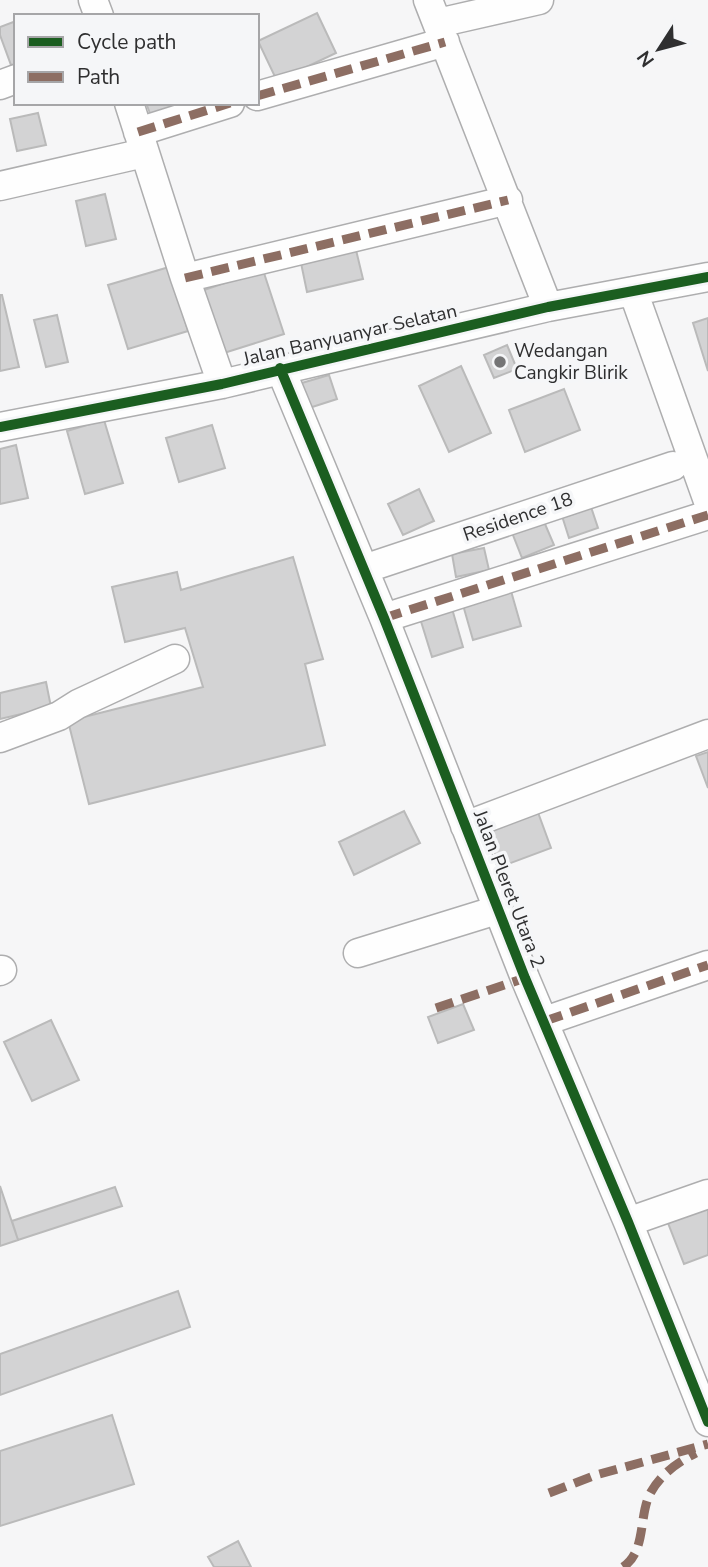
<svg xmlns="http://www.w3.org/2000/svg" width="708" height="1567" viewBox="0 0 708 1567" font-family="'Nunito Sans',sans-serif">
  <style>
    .building { fill: #d3d3d4; stroke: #bababa; stroke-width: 2 }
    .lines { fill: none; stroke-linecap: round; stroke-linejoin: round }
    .minor-casing { stroke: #aeaeaf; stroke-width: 31 }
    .minor { stroke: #fefefe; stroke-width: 28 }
    .quiet { stroke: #8d6e63; stroke-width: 9; stroke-dasharray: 18 9; stroke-linecap: butt }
    .cycleway-casing { stroke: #f5f6f8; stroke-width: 15 }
    .cycleway { stroke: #1b5e20; stroke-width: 10 }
    .poi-dot { fill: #757576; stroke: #f5f6f8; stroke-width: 2.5 }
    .labels { text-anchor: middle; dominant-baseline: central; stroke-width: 7; stroke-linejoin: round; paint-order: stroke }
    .street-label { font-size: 19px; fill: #2f2f30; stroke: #f5f6f8 }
    .poi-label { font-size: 19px; fill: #2f2f30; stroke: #f5f6f8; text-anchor: start }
  </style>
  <rect width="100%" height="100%" fill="#f6f6f7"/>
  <path class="building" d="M317,13L336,53L277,81L258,41Z
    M16,21V64L11,65L0,35V27Z
    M146,103H195L153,121Z
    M38,113L46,145L17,151L10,119Z
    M105,194L116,239L86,246L76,201Z
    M356,250L363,279L307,292L301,263Z
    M169,267L188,331L128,349L108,285Z
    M263,270L284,334L224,353L204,290Z
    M0,295H2L19,367L0,371Z
    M57,315L68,362L46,367L34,320Z
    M708,318V371L693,323Z
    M507,345L517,369L494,378L484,355Z
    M461,366L491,433L449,452L419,386Z
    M329,375L337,399L303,410L295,385Z
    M564,389L580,430L525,452L509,410Z
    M104,420L123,483L85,494L67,431Z
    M212,425L225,468L179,482L166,438Z
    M16,445L28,498L0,504V449Z
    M419,489L434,521L403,535L388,504Z
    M591,507L598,528L569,538L562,516Z
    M542,517L554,545L522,558L511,530Z
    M484,548L489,570L456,577L452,554Z
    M293,557L323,659L305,664L325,745L89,804L68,721L203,687L185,628L125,642L112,587L177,572L181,590Z
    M511,591L521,626L473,640L463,605Z
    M451,605L463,647L432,657L419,615Z
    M46,682L51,707L0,719V693Z
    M708,752V788L696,756Z
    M536,807L551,848L500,867L485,825Z
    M404,811L420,843L354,875L339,842Z
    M463,1004L474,1030L438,1043L428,1017Z
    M51,1020L79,1080L32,1101L4,1042Z
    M0,1186L18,1240L0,1246Z
    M115,1187L122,1206L18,1240L12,1221Z
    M708,1208V1255L684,1264L668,1223Z
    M178,1291L190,1327L0,1395V1354Z
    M112,1415L134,1484L0,1526V1451Z
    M238,1541L251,1567H214L208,1557Z"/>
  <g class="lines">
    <defs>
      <path id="minor" d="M93,0L99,16
        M428,0L548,307
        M438,23L539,0
        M0,85L16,79
        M257,96L445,42
        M129,103L185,278L222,384
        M138,132L230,103
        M0,186L144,153
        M185,278L508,200
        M633,291L708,501
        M280,368L384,618L525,978L628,1222L708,1422
        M0,427L222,384L548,307L708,277
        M364,569L673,466
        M384,618L708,515
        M0,738L59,716L78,704L175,659
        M465,826L708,734
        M358,953L497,910
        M0,971L2,970
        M545,1021L708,965
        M628,1222L708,1194"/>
    </defs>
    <use href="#minor" class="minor-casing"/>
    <use href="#minor" class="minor"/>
    <path class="quiet" d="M257,96L445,42
      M138,132L230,103
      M185,278L508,200
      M384,618L708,515
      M436,1008L525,978
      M545,1021L708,965
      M549,1493L596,1475L708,1444
      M623,1567C647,1551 638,1515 651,1492C661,1474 678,1462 696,1453"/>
    <defs>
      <path id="cycleway" d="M280,368L384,618L525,978L628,1222L708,1422
        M0,427L222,384L548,307L708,277"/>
    </defs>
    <use href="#cycleway" class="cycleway-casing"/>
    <use href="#cycleway" class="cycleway"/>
  </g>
  <circle class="poi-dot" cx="500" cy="362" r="7"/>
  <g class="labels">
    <g class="street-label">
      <text transform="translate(350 335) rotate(-13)">Jalan Banyuanyar Selatan</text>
      <text transform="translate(518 517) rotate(-19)">Residence 18</text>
      <text transform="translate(509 889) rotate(69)">Jalan Pleret Utara 2</text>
    </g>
    <g class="poi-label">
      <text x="514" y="351">Wedangan<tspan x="514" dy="22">Cangkir Blirik</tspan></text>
    </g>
  </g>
  <rect x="14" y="14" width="245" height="91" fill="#f5f6f8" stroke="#a6a6a8" stroke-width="2"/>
  <rect x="28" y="37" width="35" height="10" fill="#1b5e20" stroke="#a6a6a8" stroke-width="2"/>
  <text x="77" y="49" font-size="21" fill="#2f2f30">Cycle path</text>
  <rect x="28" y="72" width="35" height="10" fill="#8d6e63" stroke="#a6a6a8" stroke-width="2"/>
  <text x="77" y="84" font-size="21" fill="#2f2f30">Path</text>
  <g transform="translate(659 49) rotate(234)" stroke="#f5f6f8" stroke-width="5" paint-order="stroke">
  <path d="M0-5L12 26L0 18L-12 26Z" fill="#2f2f30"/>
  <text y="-10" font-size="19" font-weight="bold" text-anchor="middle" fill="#2f2f30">N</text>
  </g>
</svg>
